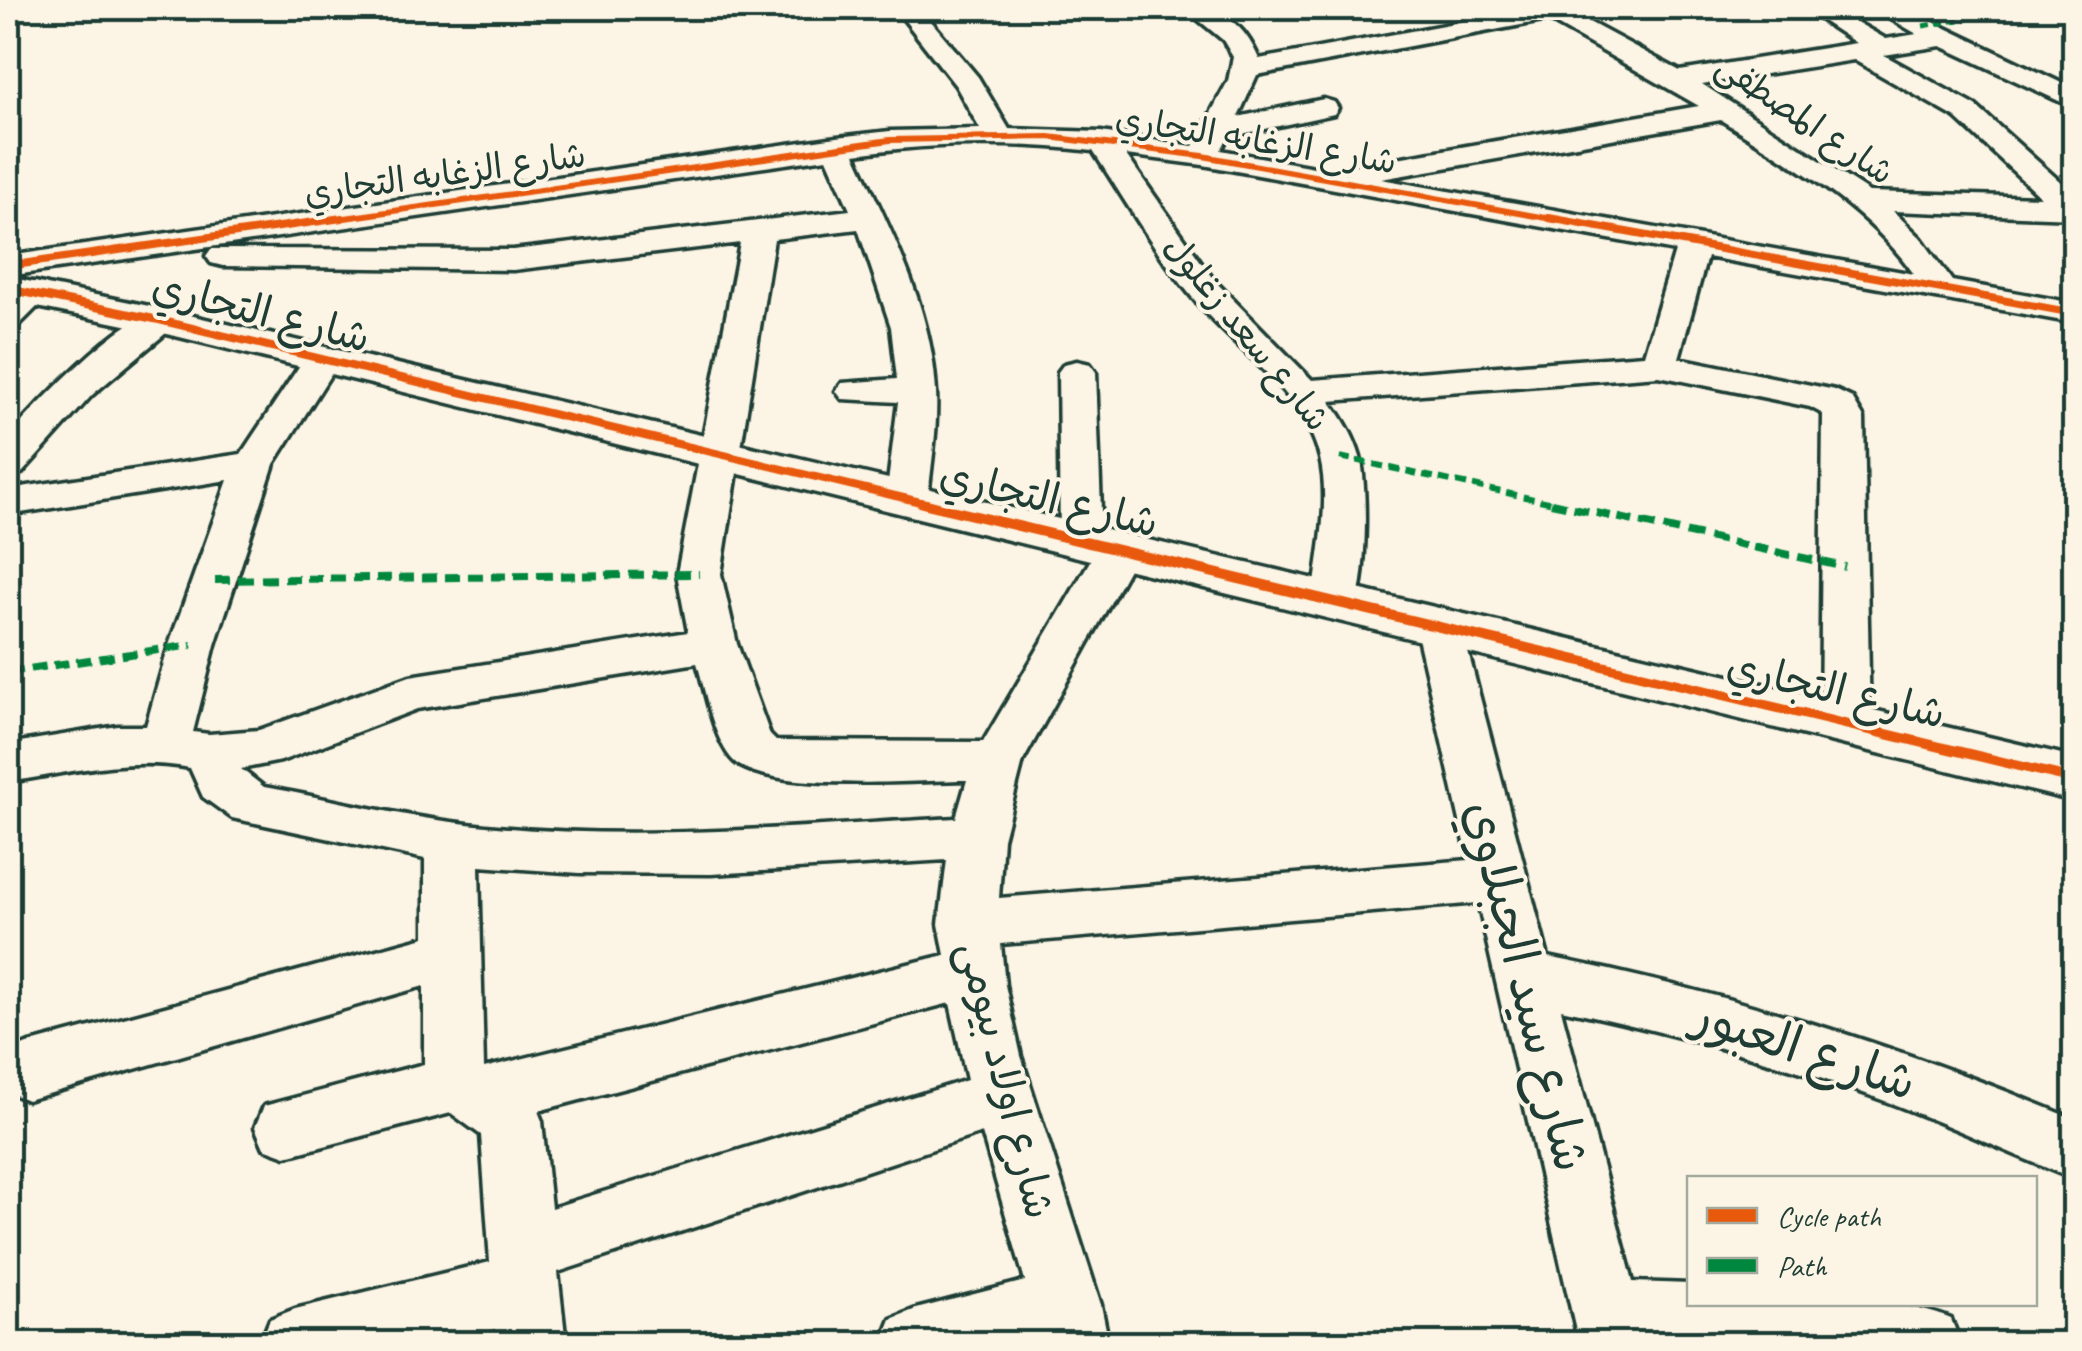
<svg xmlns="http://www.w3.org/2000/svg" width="2082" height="1351" font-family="Caveat,'Playpen Sans Arabic',sans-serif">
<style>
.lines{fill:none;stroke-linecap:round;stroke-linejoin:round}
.street-casing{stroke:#1f3d34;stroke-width:7}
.secondary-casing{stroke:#1f3d34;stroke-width:7}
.street{fill:#fcf5e5;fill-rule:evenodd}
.secondary{fill:#fcf5e5;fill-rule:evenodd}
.quiet-far2{stroke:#00873e;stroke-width:5;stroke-dasharray:9 5;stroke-linecap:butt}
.quiet-far1{stroke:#00873e;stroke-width:6;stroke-dasharray:11 6;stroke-linecap:butt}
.quiet{stroke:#00873e;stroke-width:8;stroke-dasharray:15 8;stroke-linecap:butt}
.cycleway-far2-casing{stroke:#fcf5e5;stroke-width:10}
.cycleway-far1-casing{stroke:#fcf5e5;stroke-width:12}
.cycleway-casing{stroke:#fcf5e5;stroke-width:16}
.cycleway-far2{stroke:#e8590c;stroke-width:6}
.cycleway-far1{stroke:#e8590c;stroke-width:8}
.cycleway{stroke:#e8590c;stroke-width:10}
.labels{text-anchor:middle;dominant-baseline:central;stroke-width:8;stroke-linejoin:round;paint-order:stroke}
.far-street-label{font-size:35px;fill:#1f3d34;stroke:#fcf5e5}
.street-label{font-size:42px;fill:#1f3d34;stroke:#fcf5e5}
.near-street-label{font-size:50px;fill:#1f3d34;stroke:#fcf5e5}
</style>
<rect width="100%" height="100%" fill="#fcf5e5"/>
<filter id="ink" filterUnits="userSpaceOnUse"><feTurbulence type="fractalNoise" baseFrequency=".01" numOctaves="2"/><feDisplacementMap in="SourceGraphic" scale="20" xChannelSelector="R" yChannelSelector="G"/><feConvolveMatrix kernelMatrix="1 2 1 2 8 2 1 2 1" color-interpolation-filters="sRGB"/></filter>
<g filter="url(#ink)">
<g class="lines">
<defs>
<g id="street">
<path d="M895 8H920L978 77 1009 129 1101 132 1193 146 1228 81 1233 57 1223 40 1184 8C1222 8 1244 23 1259 59L1536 8H1586L1576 15 1680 71 1856 43 1803 8H1832L1886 39 1917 34 1872 8H1904L2074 89V108L1941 46 1884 55 1976 106 2074 194V218L1893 211 1921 238 1952 281 2074 303V323L1707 257 1679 358 1835 390 1852 398 1864 418 1870 725 1862 738 1845 743 1828 738 1820 725 1823 414 1810 407 1659 376 1330 401C1343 418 1354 436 1360 457 1368 486 1367 590 1352 614L1336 618 1320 614 1313 603C1317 556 1331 504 1320 458 1304 391 1233 348 1192 297 1155 252 1125 200 1093 151 1016 142 932 143 855 154 890 230 932 307 936 392 938 428 931 464 928 499L922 508 907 512 892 508 886 499 898 402 842 399 836 391 842 383 897 379 891 327 858 229 774 239 721 574 737 644 770 735 776 741 983 742 1103 539 1118 535 1133 539 1140 549 1023 761 1003 839 999 898 1469 860 1416 629 1423 618 1439 613 1455 618 1462 629 1548 957C1729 993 1904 1047 2074 1119V1179C2008 1153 1944 1122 1877 1098 1774 1060 1668 1032 1561 1009L1633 1282 1690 1284V1304C1766 1304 1881 1290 1951 1319L1961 1344H1579L1478 903 1001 944 1005 985 1021 1056 1101 1305 1109 1344H881L891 1319 916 1309 1025 1281 982 1133 558 1272 566 1344H496L495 1329 436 1344H260L270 1319 295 1309 490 1262 481 1135 451 1113 286 1156 264 1148 255 1127 264 1106 424 1064V986L27 1100 8 1092V1052L27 1044 425 937V859L232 818 203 797 190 768C127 756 70 773 8 782V744L118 726H146L169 645 228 480 8 515V489L241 454 308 353 321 350 334 353 339 361 274 464 215 645 193 732 209 734 259 730 410 676 688 632 677 574 740 243 513 270 223 266 211 263 206 256 211 249 513 250 850 210 827 158 8 276V256L837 137 890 131 980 129 956 86ZM1548 20 1699 106 1362 164 1351 166 1347 173 1221 150 1228 137 1334 114 1338 108 1334 102 1324 99 1238 117 1257 75ZM1854 60 1956 118 2041 197 1869 192 1702 84ZM1721 120C1789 163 1866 206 1914 274L1381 179ZM1126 155 1203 165 1675 251 1644 355 1312 380 1213 279ZM697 663C706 692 712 734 731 758 759 794 919 780 967 780L956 818C789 827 618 844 452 822 389 814 326 798 264 787L241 769 281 761 417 709ZM947 860 939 924 945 955 484 1068 479 866 580 873 711 874ZM950 1003 967 1080 551 1208 542 1121 538 1111Z"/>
<polygon points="35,282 47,285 52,292 21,323 8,326 8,297 23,285"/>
<path d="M159 309 172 312 177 320 172 328 92 395 22 473 8 476V438C37 404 117 320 159 309Z"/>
<polygon points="1077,361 1090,364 1096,372 1102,539 1096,549 1081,553 1066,549 1060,539 1058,372 1064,364"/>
</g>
<polygon id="secondary" points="8,277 159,308 2074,757 2074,801 159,332 8,301"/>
</defs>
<use href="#street" class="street-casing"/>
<use href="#secondary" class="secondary-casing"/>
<use href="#street" class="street"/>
<use href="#secondary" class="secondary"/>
<polyline class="quiet-far2" points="1923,26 2031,8"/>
<polyline class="quiet-far1" points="1340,457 1562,505"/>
<g class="quiet">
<polyline points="1551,503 1845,567"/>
<polyline points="215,580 699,574"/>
<polyline points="8,672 192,645"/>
</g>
<defs>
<polyline id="cycleway-far2" points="324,221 890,140 1049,137 1203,156 1563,221"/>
<g id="cycleway-far1">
<polyline points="1549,218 2074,313"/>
<polyline points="8,266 342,218"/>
<polyline points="8,289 159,320 933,505"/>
</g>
<polyline id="cycleway" points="922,503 2074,779"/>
</defs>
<use href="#cycleway-far2" class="cycleway-far2-casing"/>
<use href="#cycleway-far1" class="cycleway-far1-casing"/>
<use href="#cycleway" class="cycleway-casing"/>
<use href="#cycleway-far2" class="cycleway-far2"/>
<use href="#cycleway-far1" class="cycleway-far1"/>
<use href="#cycleway" class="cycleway"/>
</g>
</g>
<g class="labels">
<g class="far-street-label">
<text transform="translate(1805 119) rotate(34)">شارع المصطفى</text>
<text transform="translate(1256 140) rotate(9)">شارع الزغابه التجاري</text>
<text transform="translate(445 174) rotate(-8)">شارع الزغابه التجاري</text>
<text transform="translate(1247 333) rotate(51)">شارع سعد زغلول</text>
</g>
<g class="street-label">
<text transform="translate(261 312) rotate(14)">شارع التجاري</text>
<text transform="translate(1049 499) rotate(13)">شارع التجاري</text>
<text transform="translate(1836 690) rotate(13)">شارع التجاري</text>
<text transform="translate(1006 1080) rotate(76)">شارع اولاد بيومى</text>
</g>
<g class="near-street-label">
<text transform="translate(1527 986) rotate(76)">شارع سيد الجبلاوي</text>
<text transform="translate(1805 1049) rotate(18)">شارع العبور</text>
</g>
</g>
<rect width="2082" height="1351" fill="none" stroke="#fcf5e5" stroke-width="40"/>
<rect x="20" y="20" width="2042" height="1311" fill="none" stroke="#1f3d34" stroke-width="4" filter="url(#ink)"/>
<rect x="1687" y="1176" width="350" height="130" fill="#fcf5e5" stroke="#a4ab9e" stroke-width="2.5"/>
<rect x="1707" y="1208" width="50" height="15" fill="#e8590c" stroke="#a4ab9e" stroke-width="2.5"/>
<text x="1777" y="1226" font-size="30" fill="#1f3d34">Cycle path</text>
<rect x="1707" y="1258" width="50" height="15" fill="#00873e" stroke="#a4ab9e" stroke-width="2.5"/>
<text x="1777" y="1276" font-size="30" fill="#1f3d34">Path</text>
</svg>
